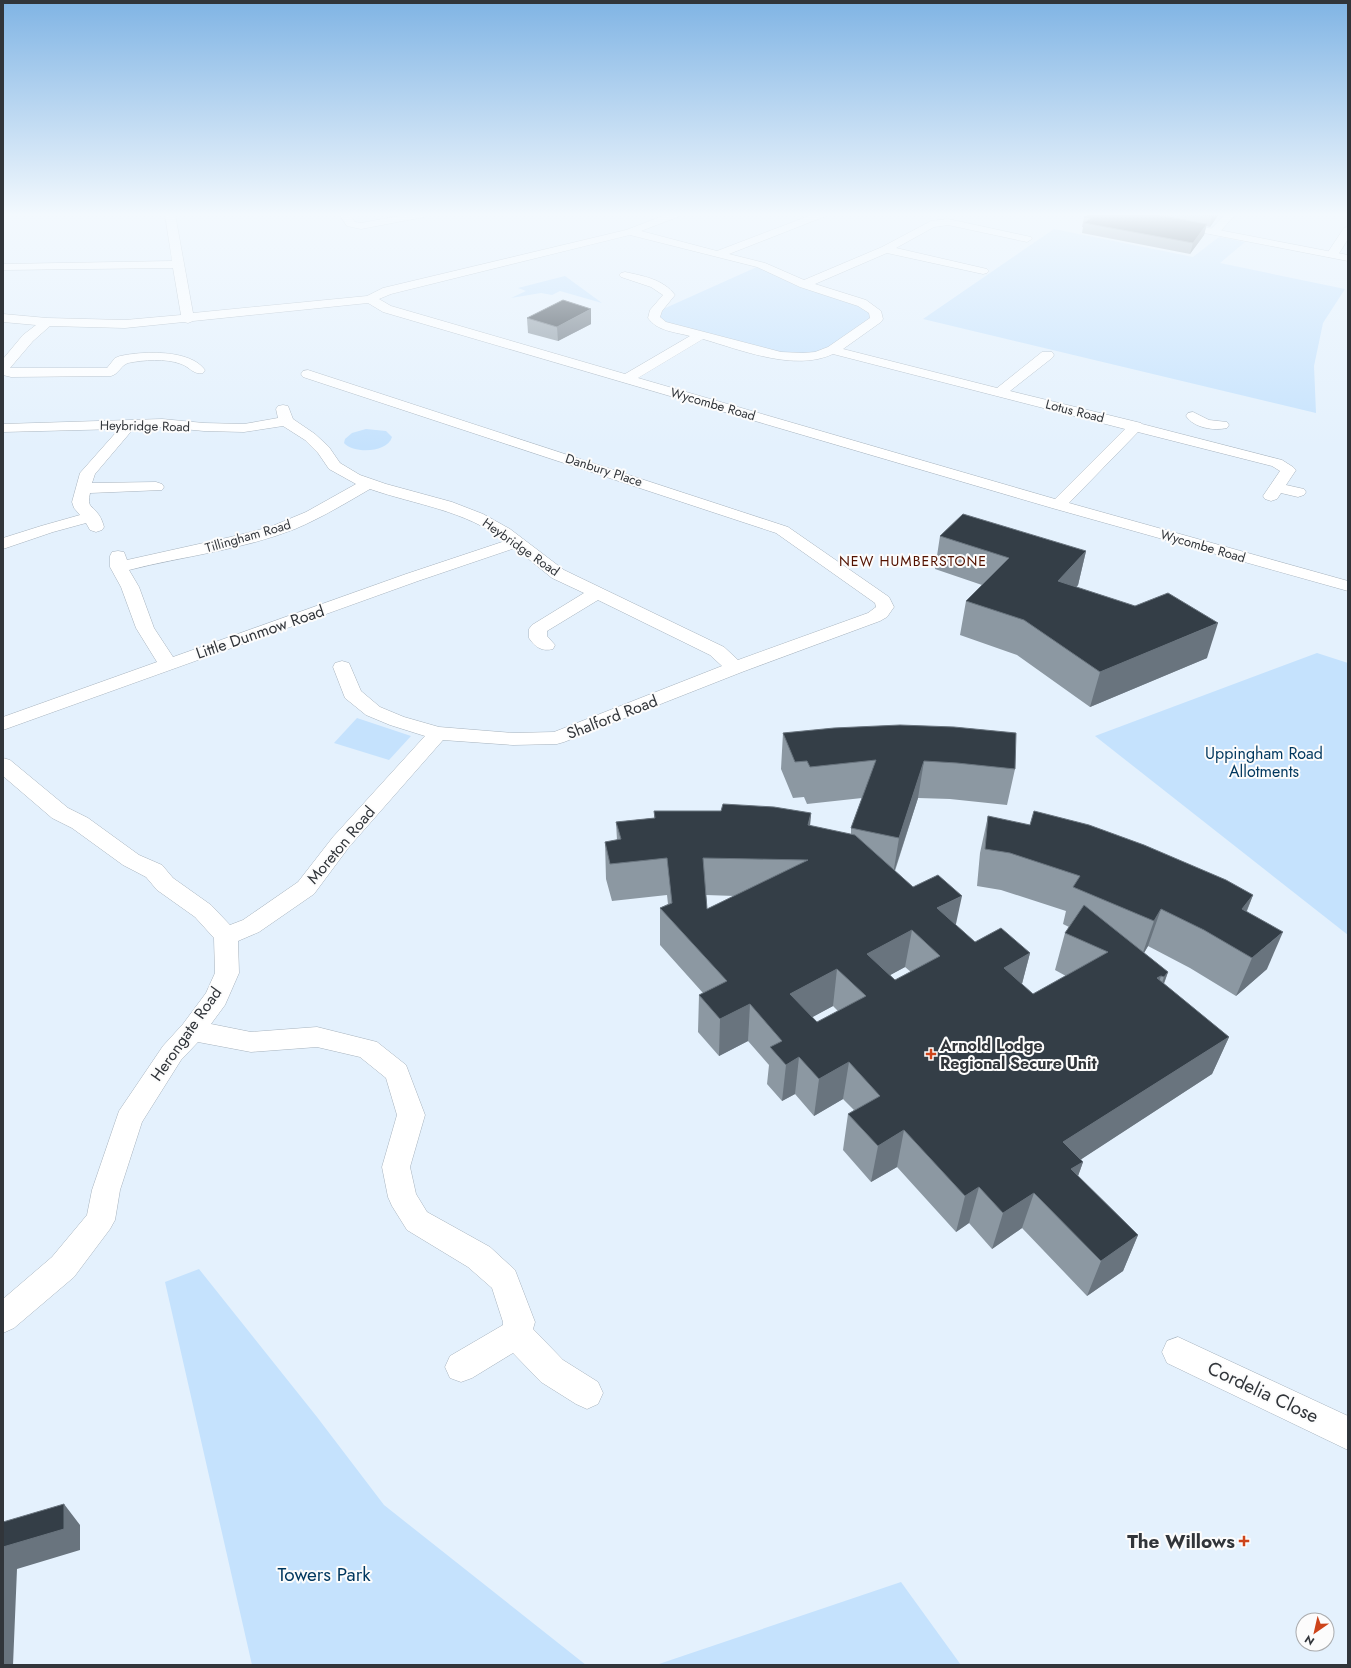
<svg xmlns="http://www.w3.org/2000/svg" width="1351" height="1668" font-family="Jost,sans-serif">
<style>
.green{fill:#c5e2fd}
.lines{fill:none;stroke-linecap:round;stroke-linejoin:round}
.minor-casing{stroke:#a7b3be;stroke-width:1}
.highway-casing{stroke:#a7b3be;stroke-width:1}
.minor{fill:#fff;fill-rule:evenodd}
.highway{fill:#fff;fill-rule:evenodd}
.wall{fill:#8c98a2;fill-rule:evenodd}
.shaded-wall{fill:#69747e}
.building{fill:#343e47;stroke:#69747e;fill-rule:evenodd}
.poi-dot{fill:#cd441b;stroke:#fcfcfc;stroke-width:1.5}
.labels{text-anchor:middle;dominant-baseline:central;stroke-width:4;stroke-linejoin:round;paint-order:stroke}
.far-street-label{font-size:13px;fill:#31353a;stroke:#fcfcfc}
.far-neighbourhood-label{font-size:14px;letter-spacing:1px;fill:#531200;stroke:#fcfcfc}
.street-label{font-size:16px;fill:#31353a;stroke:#fcfcfc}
.park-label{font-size:16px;fill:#00375e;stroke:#fcfcfc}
.poi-label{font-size:16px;font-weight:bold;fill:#31353a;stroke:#fcfcfc;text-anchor:start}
.near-street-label{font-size:19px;fill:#31353a;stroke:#fcfcfc}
.near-poi-label{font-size:19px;font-weight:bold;fill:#31353a;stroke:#fcfcfc;text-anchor:end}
.near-park-label{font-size:19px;fill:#00375e;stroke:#fcfcfc}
</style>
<rect width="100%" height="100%" fill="#e4f1fd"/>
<g class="green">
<polygon points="1054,229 1193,257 1219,237 1245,242 1220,263 1345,289 1323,323 1314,366 1316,413 923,319"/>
<polygon points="759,266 858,304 872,312 873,319 828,349 814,354 783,355 666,324 659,318 661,310"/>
<polygon points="565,276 602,303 560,291 552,295 541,293 511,298 526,291 518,288"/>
<path d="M366 429 386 431 392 437C387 453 354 454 344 443L345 439 352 433Z"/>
<polygon points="1317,653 1348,663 1348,935 1095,736"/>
<polygon points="357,718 411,736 389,760 334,743"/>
<polygon points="199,1269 317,1417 384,1505 586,1665 252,1665 165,1282"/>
<polygon points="901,1582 961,1665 656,1665"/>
</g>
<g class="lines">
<defs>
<g id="minor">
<path d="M165 214H175L193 313 367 296 383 288 626 230 668 214H681L680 216 641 231 717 251 814 214H827L826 216 729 254 765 263 804 280 882 247 931 221 948 219 1031 237 1032 239 1027 242 948 225 934 227 896 248 987 269 989 271 987 273 983 274 887 253 815 284 866 300 881 311 883 319 881 322 843 349 997 388 1042 352H1052L1054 355 1052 358 1010 391 1141 423 1142 424 1282 460 1293 467 1296 470 1286 485 1304 489 1306 492 1304 495 1298 497 1281 493 1277 499 1271 501 1265 499 1263 496 1280 471 1272 466 1138 432 1069 503 1348 581V591L1052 508 383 312 368 303 193 321 188 323 184 322 125 328 50 326 33 341 10 368H107L115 358 120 356C143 351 190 349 205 370L203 373C193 375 190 367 181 364 165 358 144 360 128 363 120 366 119 374 111 376L11 377 3 375V359L23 335 36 325 3 322V314L47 318 125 320 181 315 173 268 3 270V264L172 261ZM630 235 757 267 800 287 858 306 869 313 870 318 828 347 815 352 803 353 781 352 666 322 660 317 662 311 675 295C663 279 643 276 625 272L621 273 619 275 621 277 651 287 663 295 650 310 648 318C657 331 675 332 690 336L625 374 391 306 379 299 391 294ZM703 339C741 350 795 372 833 354L1125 429 1055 499 638 378Z"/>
<polygon points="339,214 349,214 355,222 361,223 410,214 429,214 424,217 361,229 347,226"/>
<polygon points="1226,214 1236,214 1218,234 1210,234 1209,232 1210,230"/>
<polygon points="1348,227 1348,239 1338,255 1336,257 1328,257 1326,255 1344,228"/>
<path d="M308 370 788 527 889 597 894 607 887 617 880 621 742 672 564 742 557 744 513 745 443 740 349 847 314 894 259 932 238 941 239 973 225 1005 211 1024 251 1032 317 1027 377 1042 406 1065 425 1115 410 1167 416 1194 427 1212 490 1247 515 1270 535 1322 533 1329 563 1360 598 1382 603 1393 598 1404 587 1409 576 1404 541 1382 513 1353 472 1378 461 1382 450 1378 445 1367 450 1356 503 1325V1322L492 1288 468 1267 407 1230 392 1206 388 1197 382 1167 397 1115 386 1078 360 1057 317 1047 251 1052 198 1042 181 1060 142 1122 120 1190 115 1220 110 1229 74 1277 14 1328 3 1333V1299L52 1257 87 1215 92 1190 119 1111 163 1046 183 1024 206 993 215 973 214 938 195 917 157 890 146 877 123 865 72 828 52 818 3 776V758L10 760 68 808 88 818 139 855 162 865 173 878 211 905 230 925 243 920 298 882 333 837 425 736 390 725 366 715 345 698 333 667 335 663 342 661 349 663 361 691 380 707 404 717 439 727 513 733 554 732 722 666 710 655 598 600 547 631V636L555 645 553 649C542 652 535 647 529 638V629L532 625 584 593 552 578 515 548 418 581 3 730V717L157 662 136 628 121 587 110 567V556L112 552 118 551 124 552 127 560 235 536 270 527 306 512 356 484 329 469 318 453 305 440 283 426 244 432 204 431 162 427 134 428 95 474 92 483 156 482 162 484 164 487 162 490 90 493C87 508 91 504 99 515 101 518 103 523 104 527L102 530 96 532 90 530 86 523 53 532 3 549V538L41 526 80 515 74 508 72 502 80 473 119 429 3 432V424L162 419 204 423 244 424 278 418 276 409 278 406 283 405 288 406 293 419 315 434 329 447 340 463 360 475 386 484 452 502 483 514 510 529 564 570 724 647 738 660 868 613 876 607 875 603 776 533 303 377 301 374 303 371ZM370 489C416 505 465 510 505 541L406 574 173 657 154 628 139 587 129 570C184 556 242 550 295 529 321 518 346 503 370 489Z"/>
<path d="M1193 412 1209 420 1227 422 1229 425 1227 428C1214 431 1194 428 1186 416L1188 413Z"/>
<polygon points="1178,1337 1348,1416 1348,1450 1167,1363 1162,1352 1167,1341"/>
</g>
<polygon id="highway" points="1117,214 1136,214 1348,255 1348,261 1122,217"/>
</defs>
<use href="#minor" class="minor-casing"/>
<use href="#highway" class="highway-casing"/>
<use href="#minor" class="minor"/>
<use href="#highway" class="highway"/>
</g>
<g class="wall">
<polygon points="1089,214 1219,214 1210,227 1206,226 1204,235 1190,254 1082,233 1083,227 1082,227 1084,217"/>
<polygon points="527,318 591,324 558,341 528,333"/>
<polygon points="940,536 1086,551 1078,585 1076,587 1207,658 1090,707 1017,655 960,635 966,601 982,585 935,569"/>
<path d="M783 733 1015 769 1007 805 950 799 918 798 895 871 975 942 1030 953 1022 984 1033 994 1066 976 1055 970 1065 933 1069 927 1063 924 1066 911 1001 890 977 886 980 853 988 816 1253 895 1247 911 1267 969 1236 996 1190 968 1148 946 1144 953 1168 972 1164 984 1229 1037 1212 1074 1081 1159 1083 1162 1078 1176 1138 1235 1123 1271 1087 1296 1022 1228 992 1249 969 1223 956 1232 897 1167 871 1182 843 1150 848 1114 854 1110 843 1099 814 1116 795 1094 782 1101 767 1084 769 1065 748 1041 719 1056 698 1032 699 995 703 993 660 945V908L668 904 667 895 612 901 606 879 605 842 617 840 616 822 654 818V811L811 813 810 826 851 835V828L862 798 807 804 804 797 793 798 781 769ZM706 895 735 896 707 909ZM905 967 911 972 895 980 890 975ZM833 1006 838 1011 817 1022 812 1017Z"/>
</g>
<g class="shaded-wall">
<polygon points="1214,214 1219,214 1210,227 1212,216"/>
<polygon points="1207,224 1204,235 1190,254 1193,243"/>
<polygon points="591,309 591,324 558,341 557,327"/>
<polygon points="1086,551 1078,585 1051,615 1058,581"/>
<polygon points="1218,623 1207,658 1090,707 1100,672"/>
<polygon points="924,761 918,798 893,875 899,838"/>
<polygon points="811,813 808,850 804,862 808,825"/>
<polygon points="1253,895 1238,932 1242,909"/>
<polygon points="962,896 954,933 937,908"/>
<polygon points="1161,909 1148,946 1141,958 1154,921"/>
<polygon points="912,930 905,967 861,991 867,954"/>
<polygon points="1283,932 1267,969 1236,996 1252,958"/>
<polygon points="1030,953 1020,991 1004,968"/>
<polygon points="837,969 833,1006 787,1031 790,994"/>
<polygon points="1168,972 1154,1009 1151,1014 1164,977"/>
<polygon points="1161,976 1148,1013 1157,978"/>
<polygon points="750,1004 748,1041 719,1056 720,1019"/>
<polygon points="1229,1037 1212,1074 1051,1179 1063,1142"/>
<polygon points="799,1057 795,1094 782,1101 786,1065"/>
<polygon points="849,1062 843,1099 814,1116 819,1079"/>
<polygon points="904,1130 897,1167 871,1182 878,1146"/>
<polygon points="1083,1162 1070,1198 1071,1169"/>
<polygon points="979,1187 969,1223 956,1232 965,1196"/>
<polygon points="1034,1193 1022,1228 992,1249 1003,1213"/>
<polygon points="1138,1235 1123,1271 1087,1296 1101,1261"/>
<polygon points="64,1504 80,1525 80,1550 17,1569 13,1665 3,1665 3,1547"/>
</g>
<g class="building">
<polygon points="1089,214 1153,214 1207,224 1193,243 1084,223 1091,218 1084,217"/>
<polygon points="1198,214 1214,214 1212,216"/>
<polygon points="563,300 591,309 557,327 527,318"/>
<polygon points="963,514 1086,551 1058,581 1135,606 1168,593 1218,623 1100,672 1024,620 966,601 1009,558 940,536"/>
<polygon points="900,725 954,727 1016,733 1015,769 957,763 924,761 899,838 851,828 876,760 810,767 807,761 795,762 783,733 834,728"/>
<path d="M723 804 774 807 811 813 808 825 855 835 913 887 938 875 962 896 937 908 975 942 1001 928 1030 953 1004 968 1033 994 1108 952 1065 933 1084 905 1168 972 1164 977 1161 976 1157 978 1229 1037 1063 1142 1083 1162 1071 1169 1138 1235 1101 1261 1034 1193 1003 1213 979 1187 965 1196 904 1130 878 1146 848 1114 880 1096 849 1062 819 1079 799 1057 786 1065 770 1047 782 1041 750 1004 720 1019 699 995 727 981 660 908 672 903 667 858 610 864 605 842 621 839 616 822 655 818 654 811H721ZM703 858 808 860 707 909ZM912 930 940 956 895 980 867 954ZM837 969 866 996 817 1022 790 994Z"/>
<polygon points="1034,811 1089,825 1144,845 1226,880 1253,895 1242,909 1283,932 1252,958 1204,930 1161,909 1154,921 1073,887 1080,876 1010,853 985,849 988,816 1030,825"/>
<polygon points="64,1504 64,1529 3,1547 3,1522"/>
</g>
<linearGradient id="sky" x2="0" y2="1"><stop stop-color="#80b4e4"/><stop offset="0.48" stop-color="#f3f9fe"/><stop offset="1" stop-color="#f3f9fe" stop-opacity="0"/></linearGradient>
<rect width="1351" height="447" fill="url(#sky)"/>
<g class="poi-dot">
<path d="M929 1048h4v4h4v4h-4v4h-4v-4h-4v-4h4z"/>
<path d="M1242 1535h4v4h4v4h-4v4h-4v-4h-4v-4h4z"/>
</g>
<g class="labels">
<g class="far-street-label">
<text transform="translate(713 404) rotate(16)">Wycombe Road</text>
<text transform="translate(1075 411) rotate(14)">Lotus Road</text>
<text transform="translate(145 426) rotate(1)">Heybridge Road</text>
<text transform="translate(604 470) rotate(18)">Danbury Place</text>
<text transform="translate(248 536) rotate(-16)">Tillingham Road</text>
<text transform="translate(1203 546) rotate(16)">Wycombe Road</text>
<text transform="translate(521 547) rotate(35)">Heybridge Road</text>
</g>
<g class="far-neighbourhood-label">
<text x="913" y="561">NEW HUMBERSTONE</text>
</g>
<g class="street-label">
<text transform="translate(260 632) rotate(-19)">Little Dunmow Road</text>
<text transform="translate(612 717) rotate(-21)">Shalford Road</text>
<text transform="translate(341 845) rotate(-50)">Moreton Road</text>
<text transform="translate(186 1034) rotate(-55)">Herongate Road</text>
</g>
<g class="park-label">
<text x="1264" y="753">Uppingham Road<tspan x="1264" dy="18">Allotments</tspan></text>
</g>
<g class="poi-label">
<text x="940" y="1045">Arnold Lodge<tspan x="940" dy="18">Regional Secure Unit</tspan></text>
</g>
<g class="near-street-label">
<text transform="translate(1263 1392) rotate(25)">Cordelia Close</text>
</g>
<g class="near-poi-label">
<text x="1235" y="1541">The Willows</text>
</g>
<g class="near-park-label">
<text x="324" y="1574">Towers Park</text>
</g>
</g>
<rect width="1351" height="1668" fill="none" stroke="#31353a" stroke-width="8"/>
<g transform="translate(1315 1632) rotate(214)"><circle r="19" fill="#fcfcfc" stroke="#abacae"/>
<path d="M0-3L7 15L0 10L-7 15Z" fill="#cd441b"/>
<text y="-6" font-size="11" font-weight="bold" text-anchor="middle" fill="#31353a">N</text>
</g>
</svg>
